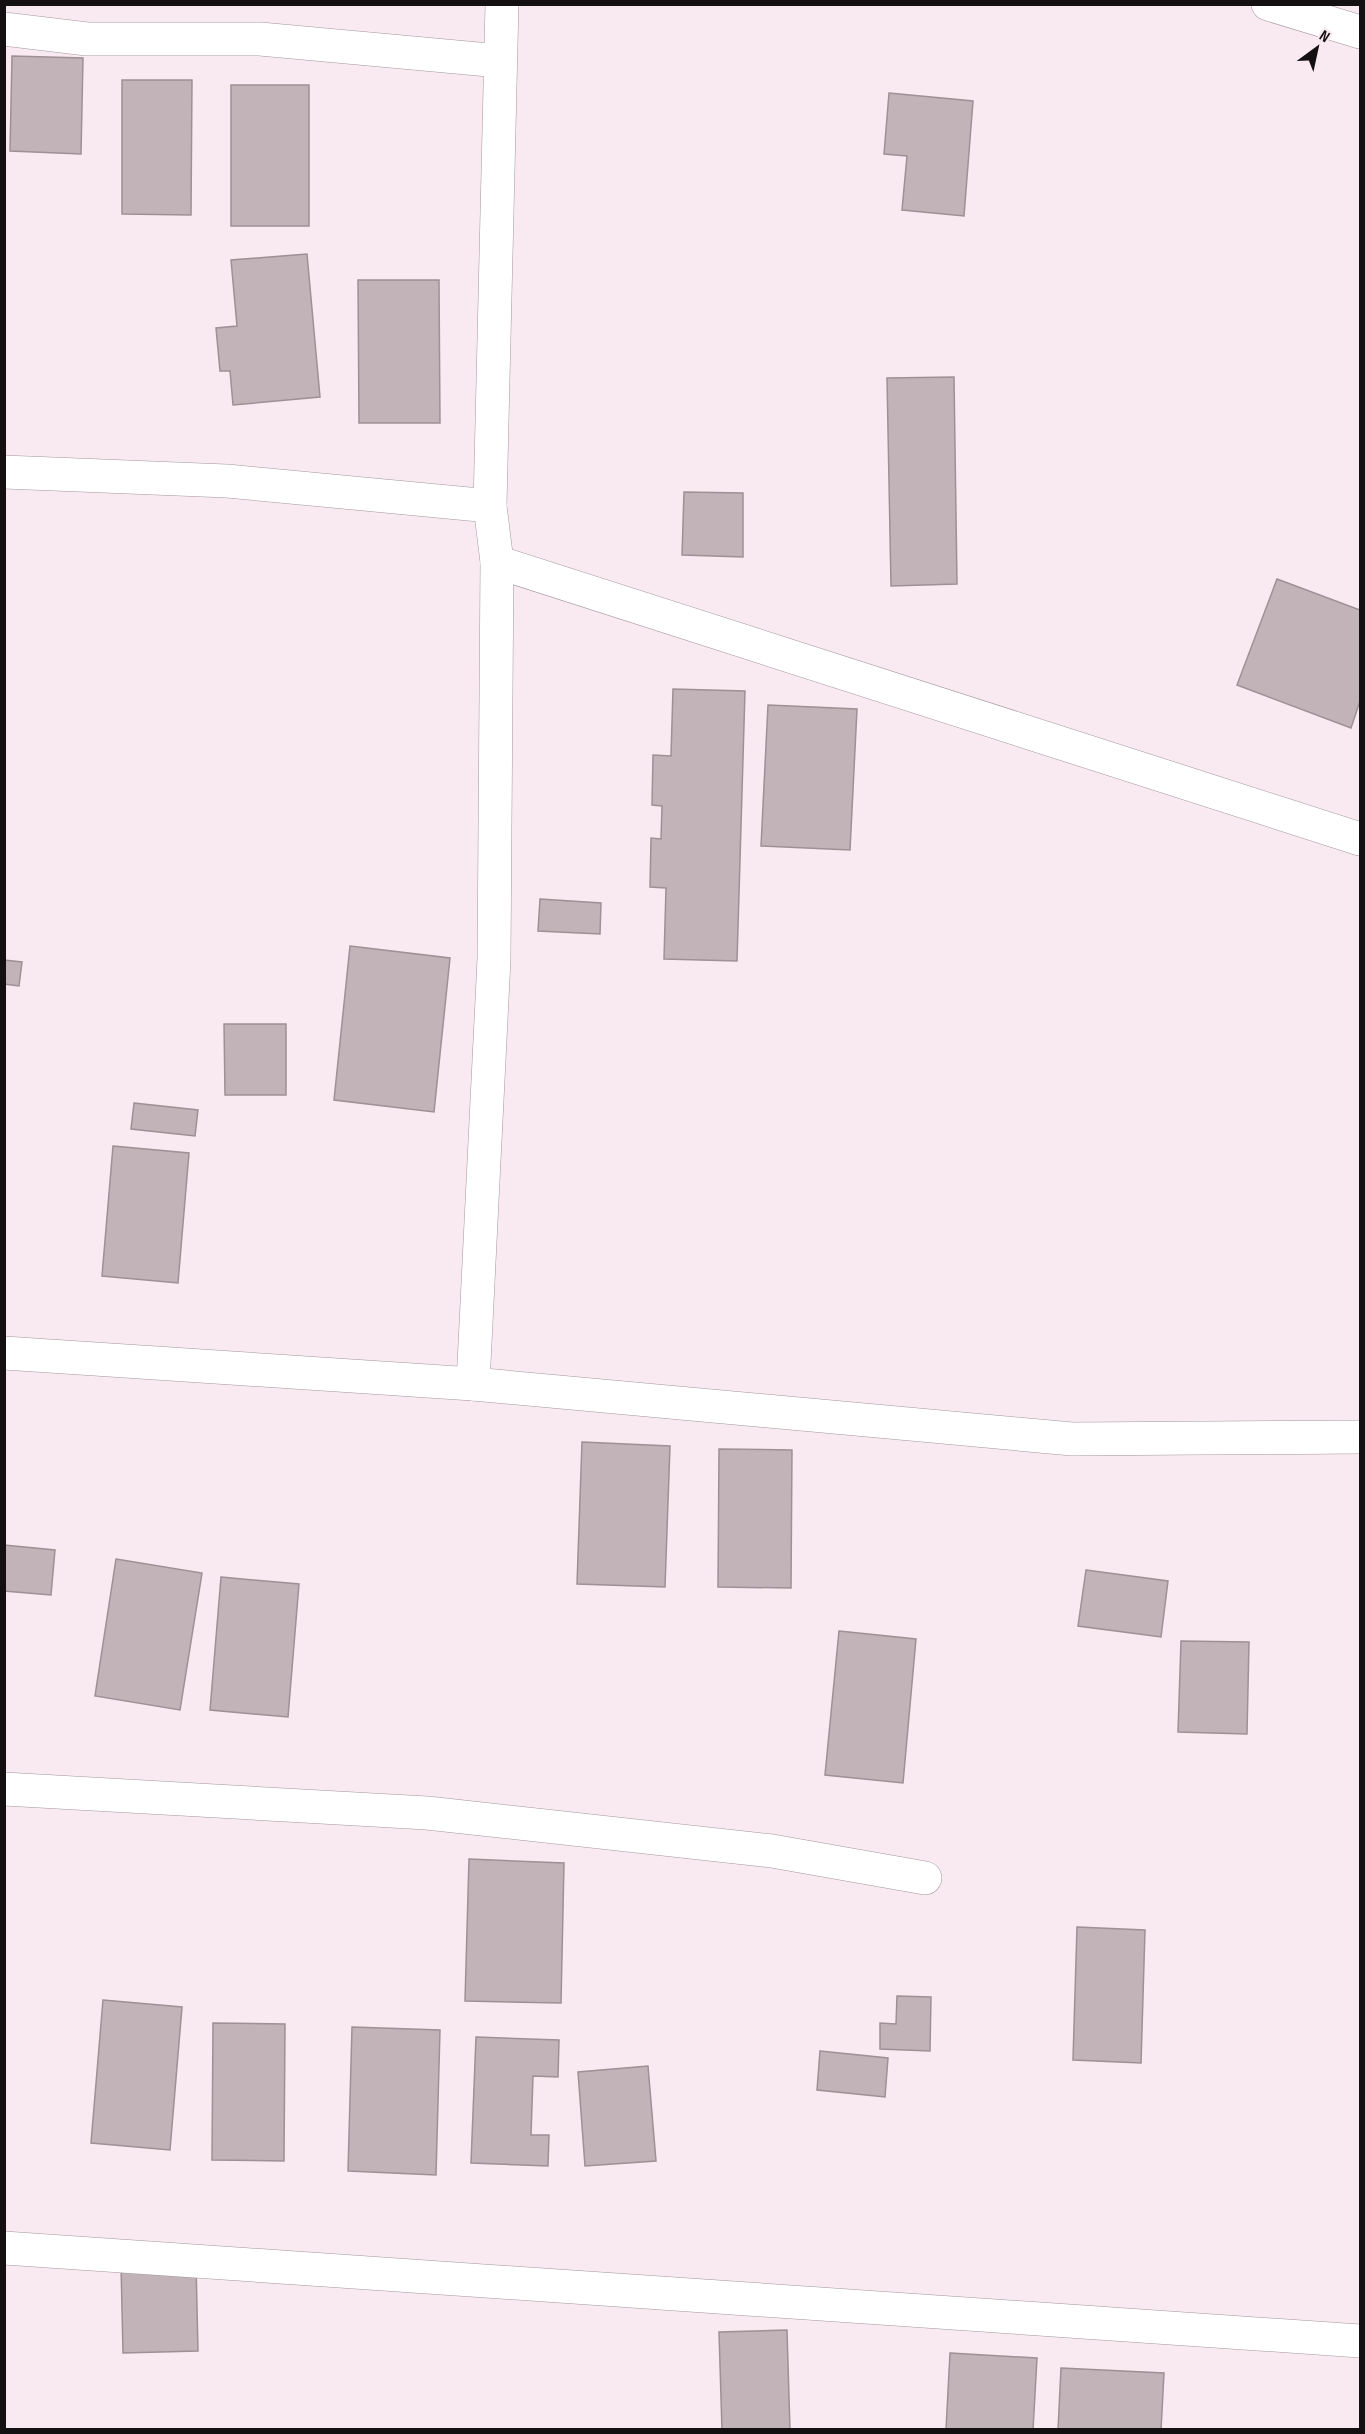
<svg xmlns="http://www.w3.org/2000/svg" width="1365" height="2434" font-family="'Sofia Sans Condensed',sans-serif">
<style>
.building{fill:#c1b3b8;stroke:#9d9195;stroke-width:1.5}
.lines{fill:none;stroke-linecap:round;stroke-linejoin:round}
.street-casing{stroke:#a4979c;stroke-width:34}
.street{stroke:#fff;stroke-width:33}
</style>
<rect width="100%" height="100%" fill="#f8eaf0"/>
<g class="building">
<polygon points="12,56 83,58 81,154 10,151"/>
<polygon points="122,80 192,80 191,215 122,214"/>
<rect x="231" y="85" width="78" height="141"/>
<polygon points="889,93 973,101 964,216 902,210 907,156 884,154"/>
<polygon points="307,254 320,397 233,405 230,371 220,371 216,328 237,326 231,260"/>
<polygon points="358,280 439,280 440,423 359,423"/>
<polygon points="954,377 957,584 891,586 887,378"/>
<polygon points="684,492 743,493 743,557 682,555"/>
<polygon points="1277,579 1360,610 1360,701 1351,728 1237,685"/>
<polygon points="673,689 745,691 737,961 664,959 666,888 650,887 651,838 661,839 662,806 652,805 653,755 671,756"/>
<polygon points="768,705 857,709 850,850 761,846"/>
<polygon points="540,899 601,903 600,934 538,931"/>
<polygon points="350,946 450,958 434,1112 334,1100"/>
<polygon points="4,960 22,962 19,986 4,984"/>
<polygon points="224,1024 286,1024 286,1095 225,1095"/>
<polygon points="134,1103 198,1110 195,1136 131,1129"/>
<polygon points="113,1146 189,1153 178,1283 102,1276"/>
<polygon points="582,1442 670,1446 665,1587 577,1584"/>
<polygon points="719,1449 792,1450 791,1588 718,1587"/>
<polygon points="4,1545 55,1550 51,1595 4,1591"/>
<polygon points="116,1559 202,1573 180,1710 95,1696"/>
<polygon points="1086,1570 1168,1581 1161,1637 1078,1626"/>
<polygon points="221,1577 299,1584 288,1717 210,1710"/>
<polygon points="839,1631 916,1639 903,1783 825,1775"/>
<polygon points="1181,1641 1249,1642 1247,1734 1178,1732"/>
<polygon points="469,1859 564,1863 561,2003 465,2001"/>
<polygon points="1077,1927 1145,1930 1141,2063 1073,2060"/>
<polygon points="897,1996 931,1997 930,2051 880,2049 880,2023 896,2024"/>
<polygon points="103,2000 182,2007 170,2150 91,2143"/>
<polygon points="213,2023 285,2024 284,2161 212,2160"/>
<polygon points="352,2027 440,2030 436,2175 348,2171"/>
<polygon points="476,2037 559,2040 558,2077 533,2076 531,2135 549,2135 548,2166 471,2163"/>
<polygon points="820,2051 888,2058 885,2097 817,2090"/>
<polygon points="648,2066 656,2161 585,2166 578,2072"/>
<polygon points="196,2263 198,2351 123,2353 121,2265"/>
<polygon points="787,2330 790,2430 722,2430 719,2332"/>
<polygon points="950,2353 1037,2358 1033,2430 946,2430"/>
<polygon points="1061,2368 1164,2373 1161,2430 1058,2430"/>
</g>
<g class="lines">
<defs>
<g id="street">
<polyline points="1268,4 1360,32"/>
<polyline points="4,29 87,39 260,39 500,61"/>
<polyline points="4,472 227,481 490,506"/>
<polyline points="497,562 1360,839"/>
<polyline points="4,1353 473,1384 1072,1439 1360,1437"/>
<polyline points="473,1384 494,959 497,562 490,506 502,4"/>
<polyline points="4,1789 427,1813 772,1851 925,1878"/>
<polyline points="4,2248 1360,2341"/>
</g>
</defs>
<use href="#street" class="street-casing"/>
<use href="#street" class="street"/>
</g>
<rect width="1365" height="2434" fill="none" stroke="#141011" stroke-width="12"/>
<g transform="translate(1317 48) rotate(33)" stroke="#f8eaf0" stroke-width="4.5" paint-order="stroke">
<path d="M0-4.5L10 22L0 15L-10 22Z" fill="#141011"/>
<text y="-9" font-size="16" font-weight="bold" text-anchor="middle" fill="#141011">N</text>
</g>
</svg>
